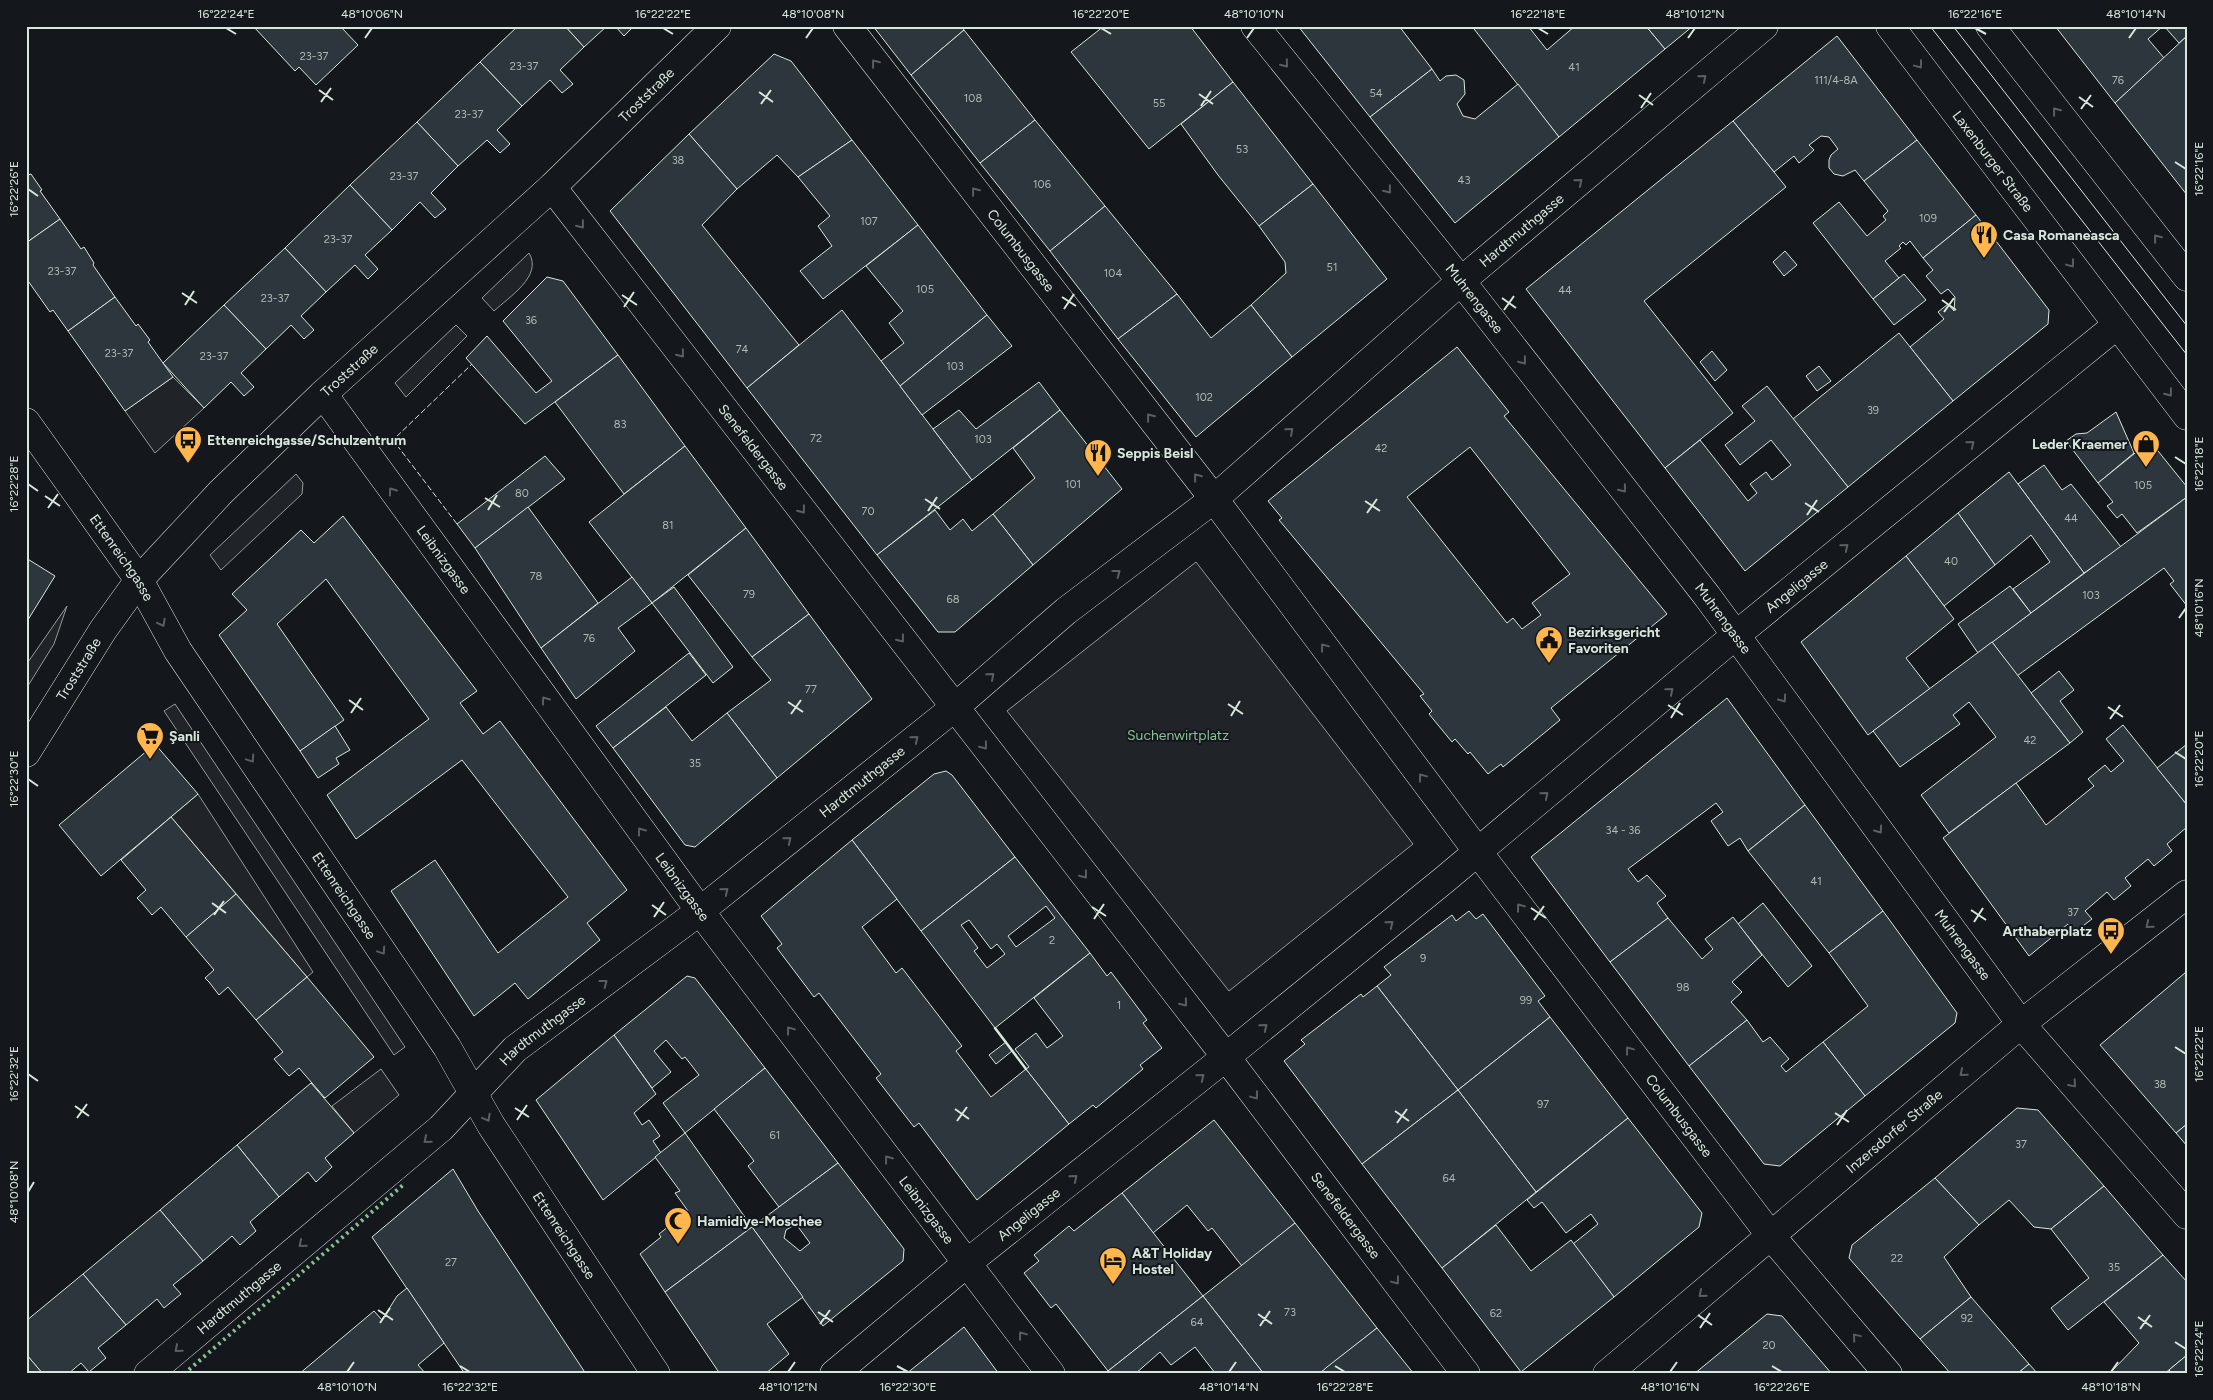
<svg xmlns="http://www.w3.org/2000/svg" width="2213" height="1400" font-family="Figtree,sans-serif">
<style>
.green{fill:#202428;stroke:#939e99}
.building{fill:#2c363c;stroke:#d8e6dc;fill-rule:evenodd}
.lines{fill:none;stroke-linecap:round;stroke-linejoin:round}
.street-casing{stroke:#d8e6dc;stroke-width:29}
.secondary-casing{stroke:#d8e6dc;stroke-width:29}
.primary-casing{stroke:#d8e6dc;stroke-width:29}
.street{stroke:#14181c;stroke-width:28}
.secondary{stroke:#14181c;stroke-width:28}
.primary{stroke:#14181c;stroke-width:28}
.tram{stroke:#d8e6dc;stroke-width:1}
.hedge{stroke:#8ac095;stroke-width:4;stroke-dasharray:2.5 4;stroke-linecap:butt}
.fence{stroke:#d8e6dc;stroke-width:1;stroke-dasharray:6 2.5;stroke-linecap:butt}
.wall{stroke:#d8e6dc;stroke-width:2.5}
.oneway{stroke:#59605f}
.ticks{fill:none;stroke:#d8e6dc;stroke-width:2}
.labels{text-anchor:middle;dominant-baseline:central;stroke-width:4;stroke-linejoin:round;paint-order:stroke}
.number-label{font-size:11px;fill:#adbab4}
.street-label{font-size:14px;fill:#d8e6dc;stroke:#14181c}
.poi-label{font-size:14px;font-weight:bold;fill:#d8e6dc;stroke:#14181c;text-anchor:start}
.park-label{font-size:14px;fill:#8ac095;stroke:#14181c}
.neatline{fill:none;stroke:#d8e6dc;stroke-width:2}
.ticks-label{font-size:12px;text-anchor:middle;fill:#d8e6dc}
</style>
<rect width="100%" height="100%" fill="#14181c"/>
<g class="green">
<path d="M529 253C543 276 509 297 494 311L482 298Z"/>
<polygon points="456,325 467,336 406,397 395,383"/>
<polygon points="173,377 204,408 155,453 125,411"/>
<polygon points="296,474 303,483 302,494 221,570 210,555"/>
<polygon points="1196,562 1413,844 1229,991 1007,711"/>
<polygon points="67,606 54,644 26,689 26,665"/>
<polygon points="175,704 405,1047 394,1055 164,711"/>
<polygon points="198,794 313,972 307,977 171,817"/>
<polygon points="381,1069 399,1095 354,1133 332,1106"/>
</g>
<g class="building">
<polygon points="253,26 340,26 358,45 316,85 299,67 295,71"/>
<polygon points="518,26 565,26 584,47 560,70 573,84 562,93 550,80 522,106 480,62"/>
<polygon points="565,26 607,26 584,47"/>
<polygon points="615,26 634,26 624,36"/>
<polygon points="873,26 961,26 964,30 911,75"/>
<polygon points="1104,26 1190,26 1233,82 1149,149 1071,52"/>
<polygon points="1298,26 1399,26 1432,69 1370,117"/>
<polygon points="1477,26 1528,26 1547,50 1575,26 1646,26 1665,49 1559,137 1474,29"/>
<polygon points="1646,26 1693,26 1665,49"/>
<polygon points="2055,26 2163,26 2148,39 2164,58 2115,103"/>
<polygon points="2164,26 2187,26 2187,36 2179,43"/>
<polygon points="964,30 1035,120 980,163 911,75"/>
<polygon points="1837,36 1917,140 1864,181 1855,170 1843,176 1834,174 1829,168 1829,160 1831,155 1838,149 1829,137 1821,136 1809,145 1814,150 1799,163 1794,156 1774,172 1733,121"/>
<polygon points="2187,36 2187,195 2115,103"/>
<polygon points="774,54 791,61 852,140 798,177 777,155 737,189 689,134"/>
<polygon points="480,62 522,106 497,130 510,144 500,153 487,140 458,166 417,122"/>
<polygon points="1432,69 1440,81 1446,76 1456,75 1464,80 1465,94 1457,104 1463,116 1475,119 1518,84 1559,137 1455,223 1370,117"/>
<polygon points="1233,82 1313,184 1259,226 1218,175 1181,124"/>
<polygon points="1035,120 1105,206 1050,251 980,163"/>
<polygon points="1733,121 1786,187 1644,301 1733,413 1665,468 1526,289"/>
<polygon points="417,122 458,166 431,193 446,209 435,218 420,202 392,230 350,185"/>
<polygon points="689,134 737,189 702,225 799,345 747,388 610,211"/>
<polygon points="852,140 918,225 823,299 800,271 832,246 818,226 830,216 798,177"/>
<polygon points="1917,140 1976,215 1923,258 1910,241 1906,245 1903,242 1899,246 1901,248 1885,261 1899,278 1873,299 1813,223 1839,202 1867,236 1886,220 1883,216 1888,211 1864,181"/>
<polygon points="26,172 28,175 31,174 42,190 40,191 60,219 26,243"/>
<polygon points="1313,184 1387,279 1292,357 1251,305 1286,273 1285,262 1259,226"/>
<polygon points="350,185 392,230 365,255 378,269 368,279 355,265 326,292 285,248"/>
<polygon points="1105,206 1177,294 1118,339 1050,251"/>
<polygon points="1976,215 2049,310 2048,324 1953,401 1910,347 1944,319 1938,312 1948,304 1954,311 1955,297 1948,289 1941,294 1926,276 1933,270 1923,258"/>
<polygon points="60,219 81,249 84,247 94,263 93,265 115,297 68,331 53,310 50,312 26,278 26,243"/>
<polygon points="918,225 987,315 900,386 881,361 904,343 889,323 903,311 866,266"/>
<polygon points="285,248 326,292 301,316 314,330 304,339 291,325 266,349 224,305"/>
<polygon points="1785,251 1797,265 1784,276 1773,262"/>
<polygon points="1904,274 1926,300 1894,325 1873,299"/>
<polygon points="547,277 563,281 618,355 525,424 466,358 487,336 536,393 552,381 503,321"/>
<polygon points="1177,294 1211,338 1251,305 1292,357 1196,437 1118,339"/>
<polygon points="115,297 136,326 138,324 150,340 148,342 173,377 125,411 68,331"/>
<polygon points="224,305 266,349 241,373 254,387 244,396 231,382 204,408 163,363"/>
<polygon points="842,310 972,480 877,555 747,388"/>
<polygon points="987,315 1012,346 922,415 900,386"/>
<polygon points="1899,333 1953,401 1848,487 1793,419"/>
<path d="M1457 347 1509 412 1504 416 1667 614 1551 708 1560 720 1503 767 1501 764 1488 774 1470 752 1468 754 1455 739 1452 742 1429 714 1432 711 1420 696 1424 694 1279 520 1282 518 1268 501ZM1470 447 1570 574 1532 603 1541 615 1522 629 1513 618 1507 623 1407 497Z"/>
<polygon points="1712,351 1727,370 1715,381 1700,362"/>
<polygon points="618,355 685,446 624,494 555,402"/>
<polygon points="1819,366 1831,381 1817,391 1806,376"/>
<polygon points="1039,382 1060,410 972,480 933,429 959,410 976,429"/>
<polygon points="1767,386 1848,487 1745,571 1665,468 1700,440 1748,501 1757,493 1750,484 1766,472 1772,480 1791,465 1771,440 1740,465 1725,445 1755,421 1742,406"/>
<polygon points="1060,410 1122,489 1033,565 993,514 1035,478 1013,448"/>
<polygon points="2116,412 2134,453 2098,483 2066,441 2076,434 2087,433"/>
<polygon points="2150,441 2187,487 2187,497 2137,533 2122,514 2117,518 2107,506 2113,502 2098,483"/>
<polygon points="685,446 746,528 652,603 589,522"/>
<polygon points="545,456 565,479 475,548 457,524"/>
<polygon points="2044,465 2062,490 2071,484 2121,547 2084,573 2018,484"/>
<polygon points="2009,472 2084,573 2031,613 2013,589 2050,562 2031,535 1995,565 1958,513"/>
<polygon points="2187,497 2187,606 2170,584 2174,581 2164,568 2017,676 1992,642"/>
<polygon points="528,507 598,603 541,648 475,548"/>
<polygon points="935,510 950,530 963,519 972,531 993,514 1033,565 955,632 938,632 877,555"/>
<polygon points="1958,513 1995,565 1944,606 1906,556"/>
<polygon points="343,516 477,691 460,703 483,734 500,721 627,890 587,923 600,940 528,999 515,983 474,1016 391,891 435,860 498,953 568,897 462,760 356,839 327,795 429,719 326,579 277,624 344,720 300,751 219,635 247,610 232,594 301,530 314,543"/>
<polygon points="746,528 809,614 752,657 688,575"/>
<polygon points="1906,556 1954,619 1906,658 1930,689 1868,735 1801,642"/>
<polygon points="26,558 55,576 26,623"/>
<polygon points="632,577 652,603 618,628 635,651 576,699 541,648"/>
<polygon points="2010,586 2031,613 1978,653 1958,624"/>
<polygon points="674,587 733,667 713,683 652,603"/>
<polygon points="809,614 872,699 777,778 727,713 771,680 752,657"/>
<polygon points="1992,642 2070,743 1949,833 1921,795 1996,737 1969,702 1953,715 1960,724 1900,767 1873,731"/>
<polygon points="689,653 706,675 613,748 596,726"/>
<polygon points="2059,671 2074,690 2060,701 2083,732 2070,743 2031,693"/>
<polygon points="1727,698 1805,805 1748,851 1740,838 1728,846 1711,821 1723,812 1716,803 1628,869 1638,882 1647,875 1666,896 1657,903 1668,918 1610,962 1531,857"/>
<polygon points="666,707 692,741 727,713 777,778 695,847 685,845 613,748"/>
<polygon points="2123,725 2187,805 2187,827 2167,844 2172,851 2154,866 2148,859 2125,878 2131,886 2114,900 2107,892 2085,911 2092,919 2075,932 2068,924 2029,956 1943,838 2016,783 2046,825 2094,786 2088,779 2105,765 2111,772 2124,761 2106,739"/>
<polygon points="335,726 350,750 336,758 339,764 318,778 300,751"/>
<polygon points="155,744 198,794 101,876 59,825"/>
<polygon points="2187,744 2187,805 2157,768"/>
<polygon points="946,771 952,775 1015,857 921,931 852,840 934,774"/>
<polygon points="1805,805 1883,911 1829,953 1748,851"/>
<polygon points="171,817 236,894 186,937 161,907 152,915 141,902 137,898 146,890 121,860"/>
<polygon points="852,840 897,899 862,927 896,973 902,968 962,1046 956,1051 991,1097 1026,1069 1069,1124 977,1200 919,1123 914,1127 876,1078 881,1074 819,993 814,997 777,948 782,944 761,916"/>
<path d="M1015 857 1090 953 995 1028 921 931ZM1046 906 1055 918 1016 947 1008 936ZM969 920 991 949 997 944 1005 954 987 968 974 951 978 948 961 925Z"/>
<polygon points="236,894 307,977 256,1020 228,987 219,995 209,982 205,978 214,970 186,937"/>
<polygon points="1763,903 1812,966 1788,987 1738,924"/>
<polygon points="1469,911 1476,919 1483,914 1545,996 1538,1001 1550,1017 1458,1090 1377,986 1391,975 1384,967 1452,915 1456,921"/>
<polygon points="1883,911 1957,1013 1955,1023 1865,1096 1823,1042 1868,1006 1829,953"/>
<polygon points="1733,917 1762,955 1732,982 1742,992 1731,1002 1747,1020 1689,1066 1610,962 1668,918 1702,959 1713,949 1705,939"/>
<polygon points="1090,953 1107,976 1111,972 1147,1020 1143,1023 1162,1048 1140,1065 1143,1069 1096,1108 1093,1105 1069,1124 1026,1069 1029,1067 1015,1049 1036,1033 1047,1048 1063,1036 1034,998"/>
<polygon points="2186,972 2187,1124 2176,1133 2100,1045"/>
<polygon points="687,976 695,978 765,1068 685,1133 663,1103 699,1075 685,1057 682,1059 666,1040 654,1051 671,1072 652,1088 614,1035"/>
<polygon points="307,977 374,1057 325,1098 299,1068 289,1076 274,1059 283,1052 256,1020"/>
<polygon points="1377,986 1458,1090 1362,1164 1284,1061 1305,1044 1301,1040 1361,994 1363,997"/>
<polygon points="1550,1017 1628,1118 1536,1192 1458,1090"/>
<polygon points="1747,1020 1763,1042 1770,1037 1789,1059 1781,1066 1786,1072 1823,1042 1865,1096 1780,1166 1764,1164 1689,1066"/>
<polygon points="614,1035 656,1094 634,1113 642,1125 649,1120 660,1136 653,1141 661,1153 603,1200 536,1100"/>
<polygon points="1006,1042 1012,1051 996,1064 989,1055"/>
<polygon points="765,1068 838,1163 779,1207 748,1166 754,1161 714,1109"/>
<polygon points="311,1083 354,1133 325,1158 332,1167 316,1182 308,1172 279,1197 237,1145"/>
<polygon points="1458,1090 1536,1192 1442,1268 1362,1164"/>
<polygon points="2017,1108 2038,1110 2104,1186 2051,1229 2034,1227 2009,1200 1979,1225 1935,1178"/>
<polygon points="1628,1118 1702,1213 1699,1227 1614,1297 1573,1244 1598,1224 1591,1214 1566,1233 1542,1202 1534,1208 1527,1200"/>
<polygon points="1214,1120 1295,1223 1242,1266 1212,1228 1208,1231 1187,1205 1153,1233 1122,1193"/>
<polygon points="2187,1124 2187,1146 2176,1133"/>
<polygon points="685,1133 752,1227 665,1292 640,1254 661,1237 659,1234 688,1211 675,1193 680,1191 655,1157"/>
<polygon points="237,1145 279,1197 250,1222 256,1231 240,1245 232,1236 203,1261 160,1210"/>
<path d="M838 1163 904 1249 903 1261 823 1326 752 1227ZM796 1224 810 1243 800 1251 784 1238 786 1230Z"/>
<polygon points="453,1169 478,1211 586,1374 465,1374 372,1237"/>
<polygon points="1935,1178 1979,1225 1944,1257 1971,1297 1920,1339 1849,1258 1852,1245"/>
<polygon points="2104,1186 2163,1255 2068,1330 2051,1308 2089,1278 2051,1229"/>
<polygon points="1122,1193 1203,1296 1108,1371 1056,1304 1051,1308 1024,1273 1039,1261 1034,1255 1069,1226 1074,1231"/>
<polygon points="160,1210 203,1261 173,1285 181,1294 164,1308 157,1299 126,1325 83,1274"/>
<polygon points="1295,1223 1377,1328 1319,1374 1264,1374 1203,1296"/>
<polygon points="1496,1225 1531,1271 1571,1240 1614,1297 1521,1372 1442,1268"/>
<polygon points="752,1227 803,1297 767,1324 789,1354 765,1374 720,1374 665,1292"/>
<polygon points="2163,1255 2187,1282 2187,1355 2164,1374 2109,1374 2139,1343 2104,1302"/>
<polygon points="83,1274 126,1325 98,1348 106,1358 89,1372 81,1363 68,1374 43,1374 26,1354 26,1321"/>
<polygon points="407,1288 444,1343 418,1365 426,1374 299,1374 374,1311 382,1320 397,1296"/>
<polygon points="1203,1296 1264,1374 1213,1374 1215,1373 1195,1347 1171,1365 1160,1352 1135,1374 1110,1374 1108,1371"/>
<polygon points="1971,1297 2029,1364 2017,1374 1951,1374 1920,1339"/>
<polygon points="1767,1314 1782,1316 1832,1374 1694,1374"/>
<polygon points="964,1327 999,1374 906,1374"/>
<polygon points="1377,1328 1414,1374 1319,1374 1327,1367"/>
<polygon points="26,1354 43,1374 26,1374"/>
<polygon points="2187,1355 2187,1374 2173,1374 2169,1370"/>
<polygon points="2029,1364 2038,1374 2017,1374"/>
</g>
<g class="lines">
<defs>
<g id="street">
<path id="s1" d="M847 26 1214 499 1478 852 1771 1236 1888 1374"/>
<path id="s2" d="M1255 26 1461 281 1707 596 2021 1024 2187 1215"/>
<path id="s3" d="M552 187 1226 1057 1466 1374"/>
<path id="s4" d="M323 394 700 911 1051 1374"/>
<path id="s5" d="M26 422 139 580 178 651 447 1047 491 1125 656 1374"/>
<path id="s6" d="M148 1374 441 1128 515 1049 700 911 954 708 1066 611 1214 499 1461 281 1764 26"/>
<path id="s7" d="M834 1374 967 1263 1226 1057 1444 880 1736 635 2117 325"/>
</g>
<g id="secondary">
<path id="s8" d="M26 753 103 630 139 580 221 492 323 394 552 187 717 26"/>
<path id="s9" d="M1607 1374 2021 1024 2187 894"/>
</g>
<g id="primary">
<path id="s10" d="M1890 26 2187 416"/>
<polyline points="1990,26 2187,277"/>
</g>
</defs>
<use href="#street" class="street-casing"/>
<use href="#secondary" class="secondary-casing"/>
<use href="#primary" class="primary-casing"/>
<use href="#street" class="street"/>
<use href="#secondary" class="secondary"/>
<use href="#primary" class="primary"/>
<g class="tram">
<polyline points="1930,26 2187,355"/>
<polyline points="1953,26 2187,326"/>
</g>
<polyline class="hedge" points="184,1374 403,1185"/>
<polyline class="fence" points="457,524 393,440 472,364"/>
<polyline class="wall" points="995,1028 1026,1069"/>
</g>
<defs><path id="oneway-chevron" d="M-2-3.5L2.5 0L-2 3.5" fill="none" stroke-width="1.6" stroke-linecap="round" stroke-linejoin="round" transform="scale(1.25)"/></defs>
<g class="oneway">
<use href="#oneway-chevron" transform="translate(875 63) rotate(-128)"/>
<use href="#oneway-chevron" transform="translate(1285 64) rotate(51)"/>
<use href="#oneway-chevron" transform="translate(1919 65) rotate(53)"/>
<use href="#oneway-chevron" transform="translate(1703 78) rotate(-40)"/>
<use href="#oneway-chevron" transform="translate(2056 111) rotate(-128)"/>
<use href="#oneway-chevron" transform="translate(1579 182) rotate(-40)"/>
<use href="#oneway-chevron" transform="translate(1388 190) rotate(51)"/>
<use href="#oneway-chevron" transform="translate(975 191) rotate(-128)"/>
<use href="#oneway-chevron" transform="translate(581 225) rotate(52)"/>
<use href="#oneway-chevron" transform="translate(2157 238) rotate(-128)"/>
<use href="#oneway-chevron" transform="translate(2071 264) rotate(53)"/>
<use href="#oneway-chevron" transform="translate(681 354) rotate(52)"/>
<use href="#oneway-chevron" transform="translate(1523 361) rotate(52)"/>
<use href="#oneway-chevron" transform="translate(2169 393) rotate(52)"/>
<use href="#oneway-chevron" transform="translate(1150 417) rotate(-128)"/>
<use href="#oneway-chevron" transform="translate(1290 431) rotate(-41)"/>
<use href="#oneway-chevron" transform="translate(1971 444) rotate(-39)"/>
<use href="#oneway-chevron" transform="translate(1197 477) rotate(-128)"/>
<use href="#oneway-chevron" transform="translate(1623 489) rotate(52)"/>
<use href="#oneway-chevron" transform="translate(392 491) rotate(-126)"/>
<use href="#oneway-chevron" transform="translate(802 510) rotate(52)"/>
<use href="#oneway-chevron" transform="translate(1845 547) rotate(-39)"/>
<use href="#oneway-chevron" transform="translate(1117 573) rotate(-37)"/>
<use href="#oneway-chevron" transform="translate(162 623) rotate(62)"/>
<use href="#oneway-chevron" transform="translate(901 639) rotate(52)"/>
<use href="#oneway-chevron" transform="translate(1324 647) rotate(-127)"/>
<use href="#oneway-chevron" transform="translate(991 676) rotate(-41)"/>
<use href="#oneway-chevron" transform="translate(1670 691) rotate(-40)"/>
<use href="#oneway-chevron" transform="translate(1783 699) rotate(54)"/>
<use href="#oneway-chevron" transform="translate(545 700) rotate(-126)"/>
<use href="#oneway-chevron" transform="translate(915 739) rotate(-39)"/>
<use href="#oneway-chevron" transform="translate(984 746) rotate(52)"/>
<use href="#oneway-chevron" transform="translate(251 759) rotate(56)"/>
<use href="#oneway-chevron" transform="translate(1422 777) rotate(-127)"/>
<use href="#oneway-chevron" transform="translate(1545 795) rotate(-40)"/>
<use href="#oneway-chevron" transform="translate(1879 830) rotate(54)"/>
<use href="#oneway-chevron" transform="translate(641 831) rotate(-126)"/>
<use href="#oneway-chevron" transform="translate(788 840) rotate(-39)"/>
<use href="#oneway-chevron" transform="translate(1084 875) rotate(52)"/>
<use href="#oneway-chevron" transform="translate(725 891) rotate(-39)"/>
<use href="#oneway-chevron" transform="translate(1520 907) rotate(-127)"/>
<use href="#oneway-chevron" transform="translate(1390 924) rotate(-39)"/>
<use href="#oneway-chevron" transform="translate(2149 925) rotate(141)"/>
<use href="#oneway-chevron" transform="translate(382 951) rotate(56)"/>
<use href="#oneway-chevron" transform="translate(604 983) rotate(-37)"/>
<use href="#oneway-chevron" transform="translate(1184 1003) rotate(52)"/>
<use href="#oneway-chevron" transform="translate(1264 1027) rotate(-39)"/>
<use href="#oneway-chevron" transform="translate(790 1030) rotate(-127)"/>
<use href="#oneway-chevron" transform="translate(1629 1050) rotate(-127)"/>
<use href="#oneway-chevron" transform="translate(1963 1073) rotate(140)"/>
<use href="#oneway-chevron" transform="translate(1201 1077) rotate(-39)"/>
<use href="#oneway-chevron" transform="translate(2073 1084) rotate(49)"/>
<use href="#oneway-chevron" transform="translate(1255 1096) rotate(53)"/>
<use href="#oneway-chevron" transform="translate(487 1118) rotate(61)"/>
<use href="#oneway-chevron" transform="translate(427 1140) rotate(140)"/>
<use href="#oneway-chevron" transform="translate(888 1159) rotate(-127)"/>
<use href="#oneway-chevron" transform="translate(1074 1178) rotate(-39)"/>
<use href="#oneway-chevron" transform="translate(302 1244) rotate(140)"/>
<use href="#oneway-chevron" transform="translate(1396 1281) rotate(53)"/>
<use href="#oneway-chevron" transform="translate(1702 1294) rotate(140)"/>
<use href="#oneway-chevron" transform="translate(1022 1335) rotate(-127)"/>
<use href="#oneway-chevron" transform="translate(1856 1337) rotate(-130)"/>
<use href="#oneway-chevron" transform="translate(178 1349) rotate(140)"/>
</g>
<path class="ticks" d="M226 28 236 34M663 28 673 34M1101 28 1111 34M1538 28 1548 34M1975 28 1986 34M365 38 372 28M806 38 813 28M1247 38 1254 28M1688 38 1695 28M2129 38 2136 28M319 90 333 100M759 92 773 102M1199 94 1213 104M1639 95 1653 105M2079 97 2093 107M321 102 331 88M761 104 771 90M1201 106 1211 91M1641 108 1651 93M2081 109 2091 95M2175 162 2186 169M28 189 38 196M182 293 197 303M622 295 637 305M1062 297 1076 306M1502 298 1516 308M1942 300 1956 310M185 305 194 291M624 307 634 292M1064 309 1074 294M1504 310 1514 296M1944 312 1954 298M2175 457 2186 464M28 484 38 491M45 496 60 506M485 498 500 507M925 499 940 509M1365 501 1380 511M1805 503 1819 512M48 508 58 494M488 510 497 495M928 511 937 497M1367 513 1377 499M1807 515 1817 500M2179 618 2186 608M349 700 363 710M788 702 803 712M1228 704 1243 714M1668 705 1683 715M2108 707 2123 717M351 713 361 698M791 714 801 700M1231 716 1240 701M1671 718 1680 703M2110 719 2120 705M2175 752 2186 759M28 779 38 786M212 903 226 913M652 905 666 915M1092 907 1106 916M1531 908 1546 918M1971 910 1986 920M214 915 224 901M654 917 664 902M1094 919 1104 904M1534 920 1544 906M1974 922 1983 908M2175 1047 2186 1054M28 1074 38 1081M75 1106 89 1116M515 1108 529 1117M955 1109 969 1119M1395 1111 1409 1121M1835 1113 1849 1122M77 1118 87 1104M517 1120 527 1105M957 1121 967 1107M1397 1123 1407 1109M1837 1125 1847 1110M28 1192 34 1182M378 1310 393 1320M818 1312 833 1322M1258 1314 1272 1324M1698 1315 1712 1325M2138 1317 2152 1327M380 1323 390 1308M820 1324 830 1310M1260 1326 1270 1311M1700 1328 1710 1313M2140 1329 2150 1315M2175 1342 2186 1349M460 1366 470 1372M897 1366 908 1372M1335 1366 1345 1372M1772 1366 1782 1372M347 1372 354 1362M788 1372 795 1362M1229 1372 1236 1362M1670 1372 1677 1362M2111 1372 2118 1362"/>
<defs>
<symbol id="restaurant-pin" viewBox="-11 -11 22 30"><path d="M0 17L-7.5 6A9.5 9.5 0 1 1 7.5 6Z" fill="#ffb74d" stroke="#14181c"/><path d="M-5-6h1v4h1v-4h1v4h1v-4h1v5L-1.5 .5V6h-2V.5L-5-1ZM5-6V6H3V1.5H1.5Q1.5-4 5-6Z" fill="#111"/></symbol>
<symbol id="bus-pin" viewBox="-11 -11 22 30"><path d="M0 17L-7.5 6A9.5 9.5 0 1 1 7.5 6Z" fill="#ffb74d" stroke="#14181c"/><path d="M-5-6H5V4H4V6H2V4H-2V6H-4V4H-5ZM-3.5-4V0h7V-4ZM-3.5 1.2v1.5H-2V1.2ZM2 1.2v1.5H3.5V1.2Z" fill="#111"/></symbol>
<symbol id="shop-pin" viewBox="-11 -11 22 30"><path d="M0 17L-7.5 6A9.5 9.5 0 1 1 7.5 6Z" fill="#ffb74d" stroke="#14181c"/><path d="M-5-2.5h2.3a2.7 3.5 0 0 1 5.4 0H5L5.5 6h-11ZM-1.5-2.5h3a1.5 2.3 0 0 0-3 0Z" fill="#111"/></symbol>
<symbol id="civic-pin" viewBox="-11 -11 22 30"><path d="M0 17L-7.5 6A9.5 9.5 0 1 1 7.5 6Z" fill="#ffb74d" stroke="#14181c"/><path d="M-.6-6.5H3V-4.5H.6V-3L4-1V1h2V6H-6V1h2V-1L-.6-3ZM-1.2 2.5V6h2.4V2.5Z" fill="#111"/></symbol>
<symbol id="supermarket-pin" viewBox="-11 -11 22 30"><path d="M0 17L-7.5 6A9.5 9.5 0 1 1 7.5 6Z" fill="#ffb74d" stroke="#14181c"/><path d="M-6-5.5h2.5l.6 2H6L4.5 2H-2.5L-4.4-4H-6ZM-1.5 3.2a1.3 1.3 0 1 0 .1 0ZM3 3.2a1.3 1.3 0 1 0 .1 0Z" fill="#111"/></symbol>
<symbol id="mosque-pin" viewBox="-11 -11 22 30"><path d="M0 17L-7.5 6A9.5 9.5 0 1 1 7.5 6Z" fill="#ffb74d" stroke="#14181c"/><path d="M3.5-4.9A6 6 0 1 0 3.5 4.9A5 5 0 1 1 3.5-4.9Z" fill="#111"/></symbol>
<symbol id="hotel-pin" viewBox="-11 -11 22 30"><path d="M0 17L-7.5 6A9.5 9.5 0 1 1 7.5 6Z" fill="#ffb74d" stroke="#14181c"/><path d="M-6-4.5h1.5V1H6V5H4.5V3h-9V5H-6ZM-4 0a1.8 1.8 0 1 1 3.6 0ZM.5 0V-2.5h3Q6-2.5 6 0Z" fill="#111"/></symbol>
</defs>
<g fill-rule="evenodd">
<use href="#restaurant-pin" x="1968" y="219" width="32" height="43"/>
<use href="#bus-pin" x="172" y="424" width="32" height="43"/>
<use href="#shop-pin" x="2130" y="428" width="32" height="43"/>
<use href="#restaurant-pin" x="1082" y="437" width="32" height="43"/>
<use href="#civic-pin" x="1533" y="624" width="32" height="43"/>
<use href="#supermarket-pin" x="134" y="720" width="32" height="43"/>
<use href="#bus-pin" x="2095" y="915" width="32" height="43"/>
<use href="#mosque-pin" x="662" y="1205" width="32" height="43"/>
<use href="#hotel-pin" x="1097" y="1245" width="32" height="43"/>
</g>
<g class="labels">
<g class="number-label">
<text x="314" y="56">23-37</text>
<text x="524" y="66">23-37</text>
<text x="1574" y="67">41</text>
<text x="1836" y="80">111/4-8A</text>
<text x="2118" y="80">76</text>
<text x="1376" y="93">54</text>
<text x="973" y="98">108</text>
<text x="1159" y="103">55</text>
<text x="469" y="114">23-37</text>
<text x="1242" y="149">53</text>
<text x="678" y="160">38</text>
<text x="404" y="176">23-37</text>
<text x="1464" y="180">43</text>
<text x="1042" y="184">106</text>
<text x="1928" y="218">109</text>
<text x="869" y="221">107</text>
<text x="338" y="239">23-37</text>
<text x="1332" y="267">51</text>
<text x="62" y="271">23-37</text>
<text x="1113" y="273">104</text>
<text x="925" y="289">105</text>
<text x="1565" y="290">44</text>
<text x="275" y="298">23-37</text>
<text x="531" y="320">36</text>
<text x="742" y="349">74</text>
<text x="119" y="353">23-37</text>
<text x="214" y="356">23-37</text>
<text x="955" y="366">103</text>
<text x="1204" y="397">102</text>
<text x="1873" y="410">39</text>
<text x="620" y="424">83</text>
<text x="816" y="438">72</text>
<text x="983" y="439">103</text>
<text x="1381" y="448">42</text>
<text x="1073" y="484">101</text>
<text x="2143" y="485">105</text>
<text x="522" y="493">80</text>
<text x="868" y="511">70</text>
<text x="2071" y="518">44</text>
<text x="668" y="525">81</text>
<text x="1951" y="561">40</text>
<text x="536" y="576">78</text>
<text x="749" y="594">79</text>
<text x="2091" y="595">103</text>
<text x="953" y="599">68</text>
<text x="589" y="638">76</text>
<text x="811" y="689">77</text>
<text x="2030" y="740">42</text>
<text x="695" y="763">35</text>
<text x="1623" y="830">34 - 36</text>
<text x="1816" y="881">41</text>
<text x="2073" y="912">37</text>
<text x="1052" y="940">2</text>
<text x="1423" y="958">9</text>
<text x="1683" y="987">98</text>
<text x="1526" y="1000">99</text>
<text x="1119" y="1005">1</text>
<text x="2160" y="1084">38</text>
<text x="1543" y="1104">97</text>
<text x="775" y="1135">61</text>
<text x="2021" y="1144">37</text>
<text x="1449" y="1178">64</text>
<text x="1897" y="1258">22</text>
<text x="451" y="1262">27</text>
<text x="2114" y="1267">35</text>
<text x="1290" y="1312">73</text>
<text x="1496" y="1313">62</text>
<text x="1967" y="1318">92</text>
<text x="1197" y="1322">64</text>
<text x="1769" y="1345">20</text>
</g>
<g class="street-label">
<text stroke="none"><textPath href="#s8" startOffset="909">Troststraße</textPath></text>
<text stroke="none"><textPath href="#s10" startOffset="170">Laxenburger Straße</textPath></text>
<text stroke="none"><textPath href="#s6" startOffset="1789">Hardtmuthgasse</textPath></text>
<text stroke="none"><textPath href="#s1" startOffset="284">Columbusgasse</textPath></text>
<text stroke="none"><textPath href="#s2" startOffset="350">Muhrengasse</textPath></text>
<text stroke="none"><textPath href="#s8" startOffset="504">Troststraße</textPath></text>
<text stroke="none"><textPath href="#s3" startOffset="329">Senefeldergasse</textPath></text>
<text stroke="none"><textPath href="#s5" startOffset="166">Ettenreichgasse</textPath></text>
<text stroke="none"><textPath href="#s4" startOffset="205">Leibnizgasse</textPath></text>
<text stroke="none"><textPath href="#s7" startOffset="1244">Angeligasse</textPath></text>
<text stroke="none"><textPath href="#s2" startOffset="755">Muhrengasse</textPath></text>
<text stroke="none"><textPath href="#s8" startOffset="99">Troststraße</textPath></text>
<text stroke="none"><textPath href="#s6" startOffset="929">Hardtmuthgasse</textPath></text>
<text stroke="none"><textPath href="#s4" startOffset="610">Leibnizgasse</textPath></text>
<text stroke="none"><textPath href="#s5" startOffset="571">Ettenreichgasse</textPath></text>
<text stroke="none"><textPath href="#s2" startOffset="1160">Muhrengasse</textPath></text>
<text stroke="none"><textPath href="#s6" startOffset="524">Hardtmuthgasse</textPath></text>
<text stroke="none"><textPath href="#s1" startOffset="1371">Columbusgasse</textPath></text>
<text stroke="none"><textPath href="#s9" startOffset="376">Inzersdorfer Straße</textPath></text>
<text stroke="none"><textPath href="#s4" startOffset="1015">Leibnizgasse</textPath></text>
<text stroke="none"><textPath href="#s7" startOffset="252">Angeligasse</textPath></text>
<text stroke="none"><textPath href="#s3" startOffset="1299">Senefeldergasse</textPath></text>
<text stroke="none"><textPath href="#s5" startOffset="976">Ettenreichgasse</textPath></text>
<text stroke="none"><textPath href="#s6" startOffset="119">Hardtmuthgasse</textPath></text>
</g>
<g class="poi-label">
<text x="2003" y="235">Casa Romaneasca</text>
<text x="207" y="440">Ettenreichgasse/Schulzentrum</text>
<text x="2127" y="444" text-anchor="end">Leder Kraemer</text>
<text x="1117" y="453">Seppis Beisl</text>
<text x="1568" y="632">Bezirksgericht<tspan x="1568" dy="16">Favoriten</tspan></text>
<text x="169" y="736">Şanli</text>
<text x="2092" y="931" text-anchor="end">Arthaberplatz</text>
<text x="697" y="1221">Hamidiye-Moschee</text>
<text x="1132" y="1253">A&amp;T Holiday<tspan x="1132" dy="16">Hostel</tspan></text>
</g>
<g class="park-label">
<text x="1178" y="735">Suchenwirtplatz</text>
</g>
</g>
<rect width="2213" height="1400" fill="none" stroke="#14181c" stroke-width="55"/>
<rect x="28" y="28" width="2158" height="1344" class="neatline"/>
<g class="ticks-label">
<text x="226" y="18">16°22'24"E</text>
<text x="372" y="18">48°10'06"N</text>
<text x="663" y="18">16°22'22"E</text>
<text x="813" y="18">48°10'08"N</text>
<text x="1101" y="18">16°22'20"E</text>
<text x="1254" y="18">48°10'10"N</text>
<text x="1538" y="18">16°22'18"E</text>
<text x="1695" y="18">48°10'12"N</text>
<text x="1975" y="18">16°22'16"E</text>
<text x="2136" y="18">48°10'14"N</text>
<text transform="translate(2199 169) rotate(-90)" y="4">16°22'16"E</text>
<text transform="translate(14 189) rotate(-90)" y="4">16°22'26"E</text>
<text transform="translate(2199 464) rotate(-90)" y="4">16°22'18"E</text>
<text transform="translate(14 484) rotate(-90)" y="4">16°22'28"E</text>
<text transform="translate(2199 608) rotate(-90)" y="4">48°10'16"N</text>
<text transform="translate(2199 759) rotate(-90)" y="4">16°22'20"E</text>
<text transform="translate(14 779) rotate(-90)" y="4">16°22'30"E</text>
<text transform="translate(2199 1054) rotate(-90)" y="4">16°22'22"E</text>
<text transform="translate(14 1074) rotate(-90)" y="4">16°22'32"E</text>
<text transform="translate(14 1192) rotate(-90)" y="4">48°10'08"N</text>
<text transform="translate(2199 1349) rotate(-90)" y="4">16°22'24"E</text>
<text x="347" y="1391">48°10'10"N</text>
<text x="470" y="1391">16°22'32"E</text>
<text x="788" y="1391">48°10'12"N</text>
<text x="908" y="1391">16°22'30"E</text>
<text x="1229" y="1391">48°10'14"N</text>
<text x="1345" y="1391">16°22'28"E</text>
<text x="1670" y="1391">48°10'16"N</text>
<text x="1782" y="1391">16°22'26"E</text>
<text x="2111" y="1391">48°10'18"N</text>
</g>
</svg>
